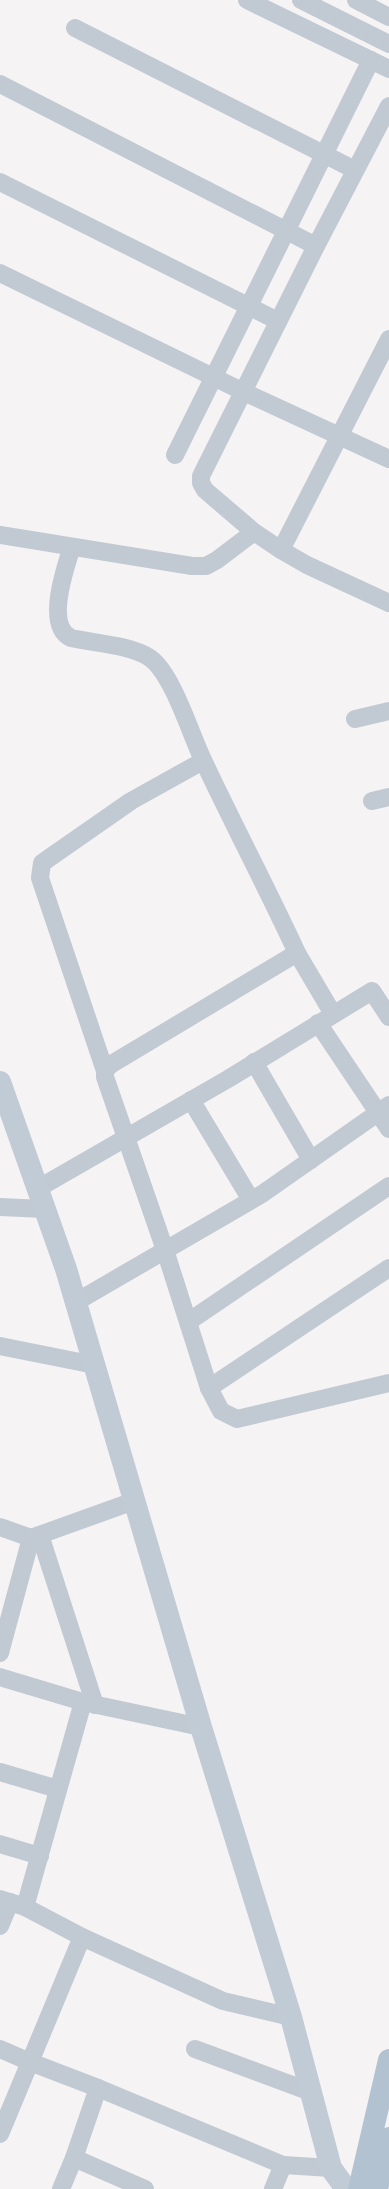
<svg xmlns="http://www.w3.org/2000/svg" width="389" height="2189" font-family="Montserrat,sans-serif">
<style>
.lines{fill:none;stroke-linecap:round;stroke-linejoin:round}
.minor{stroke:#c1cad2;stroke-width:18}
.secondary{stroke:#c1cbd6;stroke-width:22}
.primary{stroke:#b3c2d1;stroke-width:22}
</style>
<rect width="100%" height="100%" fill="#f5f3f3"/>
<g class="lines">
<g class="minor">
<polyline points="247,0 389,69"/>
<polyline points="301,0 389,44"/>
<polyline points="356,0 389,17"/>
<polyline points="75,28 355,170"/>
<polyline points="0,84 316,246"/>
<polyline points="0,182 278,321"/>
<polyline points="0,273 244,392 389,459"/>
<polyline points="175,455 371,60"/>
<polyline points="254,532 205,490 201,483 201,476 316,246 389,106"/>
<polyline points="0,535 192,566 206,566 217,560 254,532 281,550 389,339"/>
<path d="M72 547C65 568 45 626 71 638 93 643 131 645 150 658 173 674 191 736 204 762 234 826 267 888 297 953"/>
<polyline points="281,550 307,565 389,603"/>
<polyline points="355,719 389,711"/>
<polyline points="372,801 389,797"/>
<polyline points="333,1014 297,953 110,1065 105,1071 105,1077 165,1250 209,1388 221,1411 237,1419 389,1383"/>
<polyline points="318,1023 389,1129"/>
<polyline points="254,1062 311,1160"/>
<polyline points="105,1071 40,878 42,863 131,801 203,761"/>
<polyline points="191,1100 251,1200"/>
<polyline points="37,1189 228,1079 372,991 389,1017"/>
<polyline points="0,1207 44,1209"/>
<polyline points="76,1302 262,1194 389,1105"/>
<polyline points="188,1322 389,1186"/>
<polyline points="0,1346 95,1365"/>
<polyline points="209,1388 389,1268"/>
<polyline points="0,1527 31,1538"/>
<polyline points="40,1535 95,1705"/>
<polyline points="0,1653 31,1538 134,1501"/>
<polyline points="0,1677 83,1702"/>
<polyline points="0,1772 58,1789"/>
<polyline points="0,1844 40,1856"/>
<polyline points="10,1902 25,1907 83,1702 201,1727"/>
<polyline points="25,1907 82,1937"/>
<polyline points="0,1926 10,1902 0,1899"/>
<polyline points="0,2049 30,2062 82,1937 223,2001 291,2017"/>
<polyline points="195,2049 311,2092"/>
<polyline points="0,2134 30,2062 98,2088"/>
<polyline points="74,2158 145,2189"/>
<polyline points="61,2189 74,2158 98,2088 283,2165"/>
<polyline points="273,2189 283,2165 331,2168"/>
</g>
<polyline class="secondary" points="0,1082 66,1269 201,1727 291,2017 331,2168 346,2189"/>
<g class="primary">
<polyline points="359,2189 389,2060"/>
<polyline points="377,2189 389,2138"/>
</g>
</g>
</svg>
